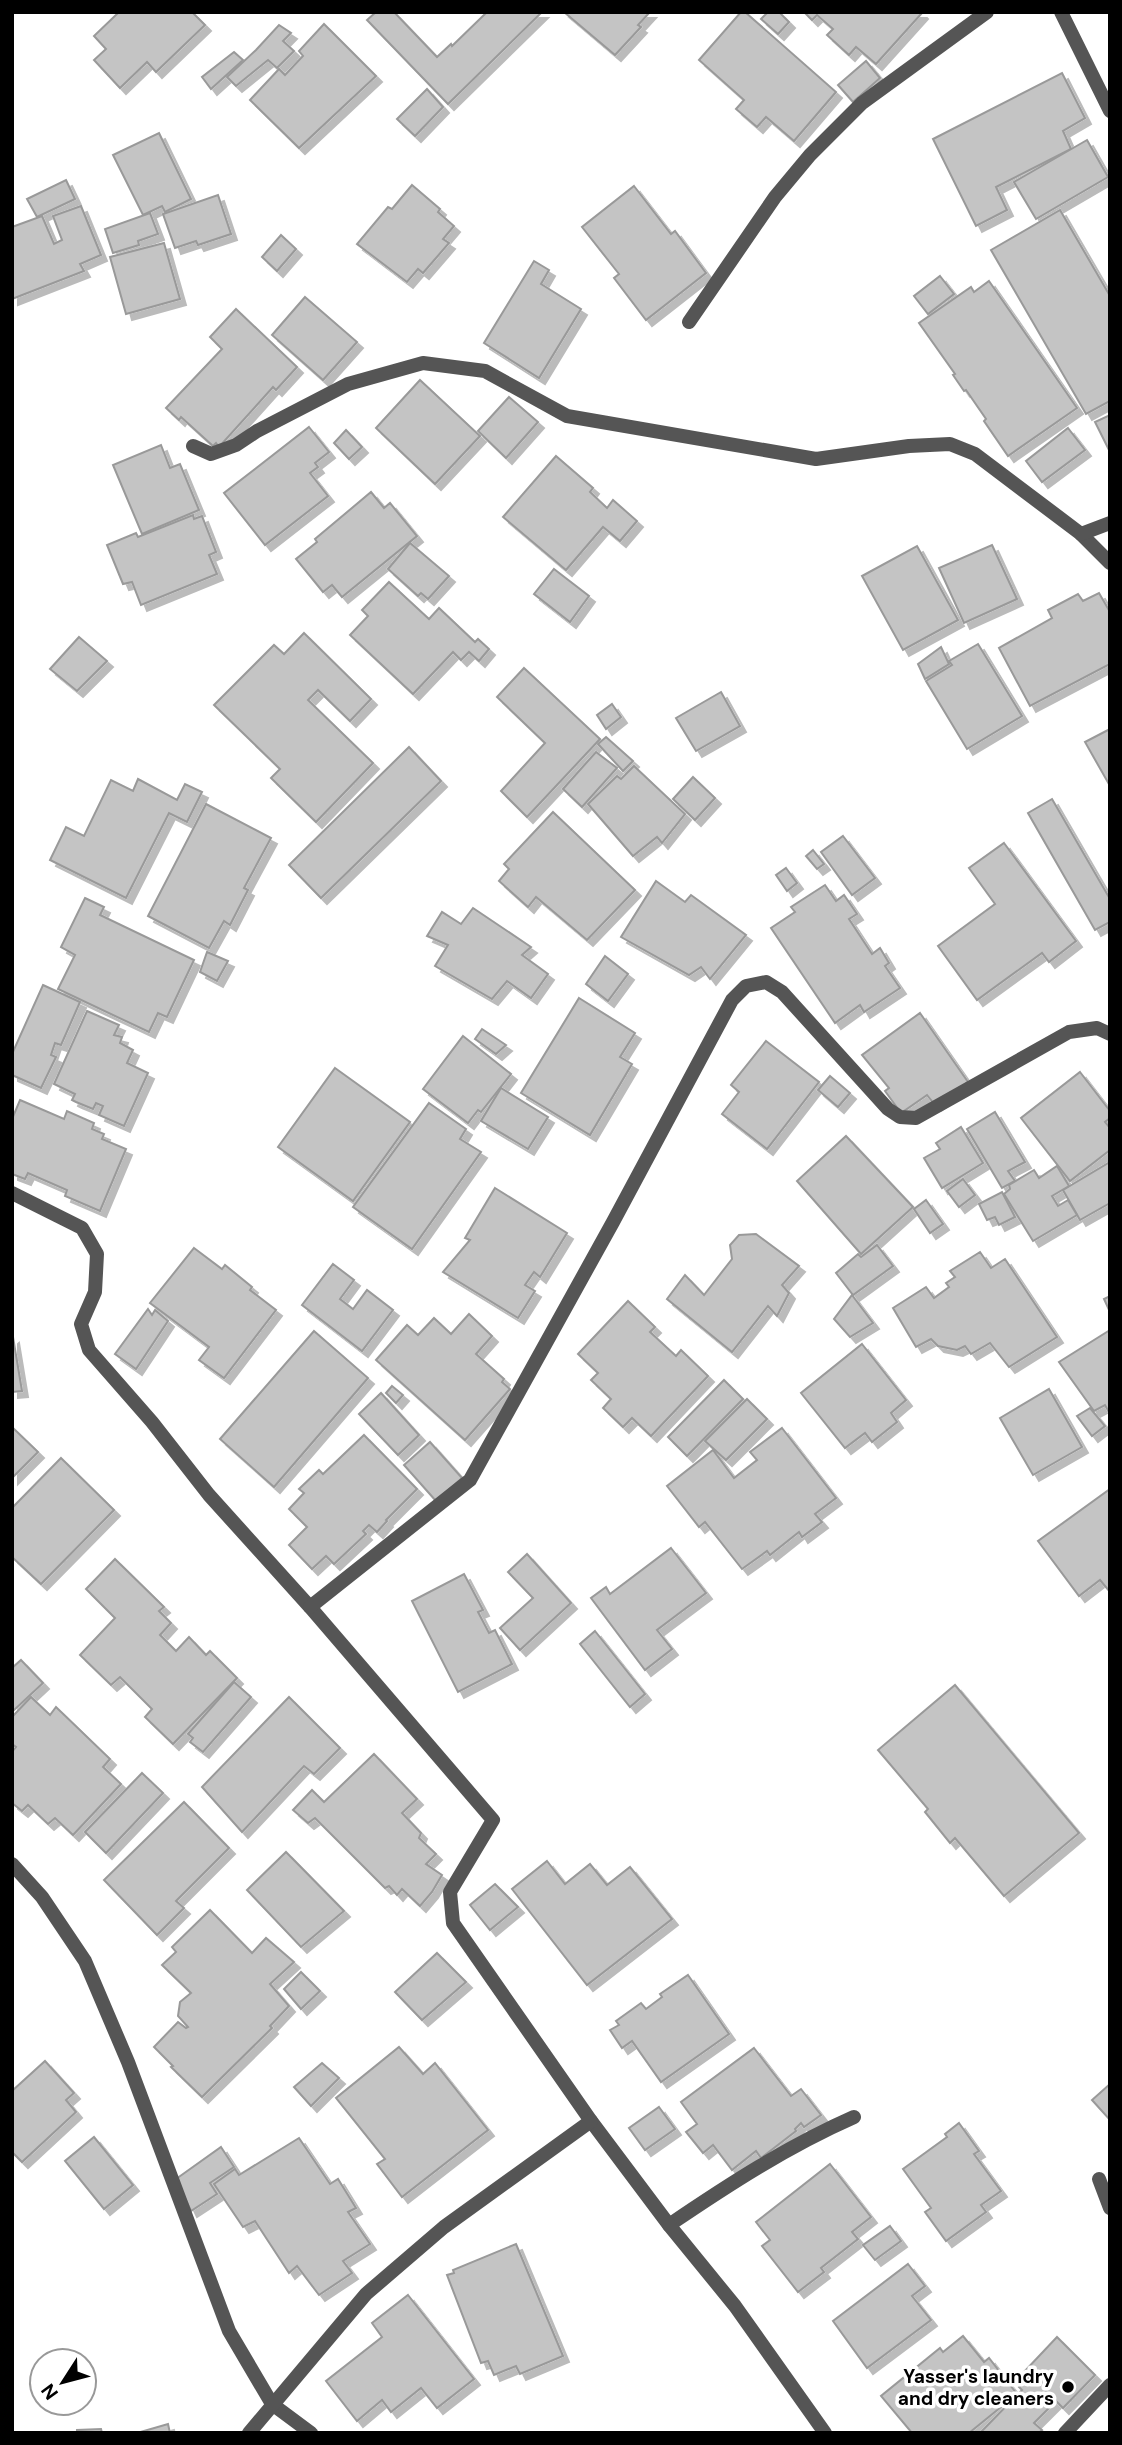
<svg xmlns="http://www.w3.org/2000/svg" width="1122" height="2445" font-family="'DM Sans',sans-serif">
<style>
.building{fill:#c4c4c4;stroke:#999;stroke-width:2;filter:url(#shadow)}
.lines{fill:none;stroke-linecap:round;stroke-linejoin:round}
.service{stroke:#555;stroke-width:14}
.minor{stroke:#555;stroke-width:14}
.tertiary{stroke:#555;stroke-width:14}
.poi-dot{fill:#000;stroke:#fff;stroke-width:2.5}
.labels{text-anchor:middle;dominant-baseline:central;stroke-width:7;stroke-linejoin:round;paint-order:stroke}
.poi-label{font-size:19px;font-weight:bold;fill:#000;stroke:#fff;text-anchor:end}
</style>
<defs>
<filter id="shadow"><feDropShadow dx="6" dy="6" stdDeviation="0" flood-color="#0004"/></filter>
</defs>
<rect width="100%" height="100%" fill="#fff"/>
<g class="building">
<polygon points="119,12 192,12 205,25 156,72 147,62 120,88 94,60 106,49 94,36"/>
<polygon points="376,12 394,12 437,57 451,44 452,46 487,12 542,12 448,104 367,20"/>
<polygon points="564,12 650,12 638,25 641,27 615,55"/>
<polygon points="741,12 745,12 836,92 794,141 766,117 757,127 736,109 744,100 699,60"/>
<polygon points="768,12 779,12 789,22 778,34 761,19"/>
<polygon points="804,12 921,12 922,13 876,64 856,47 849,55 827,35 833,29 817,15 812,20"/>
<polygon points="324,24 376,76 299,148 250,100 279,69 285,75 303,56 299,51"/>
<polygon points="279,25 291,33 283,41 294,51 277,68 268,60 236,86 227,77 256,50"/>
<polygon points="234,52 243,60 211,89 202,77"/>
<polygon points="866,61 880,78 853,102 838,85"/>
<polygon points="1062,73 1085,118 1063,131 1071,149 996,187 1007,210 976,226 933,139"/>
<polygon points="427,89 443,107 415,136 397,119"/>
<polygon points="159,133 191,199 165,212 162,206 143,215 113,155"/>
<polygon points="1087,140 1108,177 1036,219 1014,182"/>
<polygon points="66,180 75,199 37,217 27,199"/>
<polygon points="412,185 440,209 438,212 454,226 443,239 449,243 423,273 418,269 407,282 357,244 388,207 392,209"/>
<polygon points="634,186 671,234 675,231 706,273 646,320 614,278 619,274 582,227"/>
<polygon points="218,195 231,234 198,245 196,241 175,248 163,214"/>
<polygon points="81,206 101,255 80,264 84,271 12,299 12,227 42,216 54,244 62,240 53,216"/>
<polygon points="1060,210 1110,296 1110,401 1086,414 991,250"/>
<polygon points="150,213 158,234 138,241 139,245 113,253 105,229"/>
<polygon points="281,235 296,249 277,271 262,257"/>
<polygon points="164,243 180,299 126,314 110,257"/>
<polygon points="534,261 549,270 541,284 581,309 539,378 484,343"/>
<polygon points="940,276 954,294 928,314 914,296"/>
<polygon points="989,281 1077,408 1008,456 984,421 986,419 966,390 964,391 953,375 955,374 919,323 971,287 974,292"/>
<polygon points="305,297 357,342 323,380 272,335"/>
<polygon points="236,309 297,367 276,390 273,387 219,447 216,443 213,446 181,417 179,420 166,408 222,349 210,337"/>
<polygon points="420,380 480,436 435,484 376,428"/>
<polygon points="509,397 538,422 506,458 478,431"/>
<polygon points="1110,415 1110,452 1095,422"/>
<polygon points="309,427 329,452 315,463 318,467 310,473 328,496 265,545 224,493"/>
<polygon points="1068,428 1085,450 1042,482 1026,461"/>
<polygon points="346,430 362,447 349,459 334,443"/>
<polygon points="161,445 170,468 180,464 199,510 142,534 113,465"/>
<polygon points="556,456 593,488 590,492 607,508 613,500 637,521 620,541 603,527 566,570 503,517"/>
<polygon points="371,492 384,508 390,503 417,536 342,597 332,585 323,592 296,559 317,542 315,539"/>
<polygon points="193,515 194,519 202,516 216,552 209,555 217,574 141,605 132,582 123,584 107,545 136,533 138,537"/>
<polygon points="410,543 449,576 428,599 421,593 418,596 388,569"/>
<polygon points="992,545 1017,599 964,623 939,568"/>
<polygon points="917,546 958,620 903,650 862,576"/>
<polygon points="554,569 589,596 570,622 534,594"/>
<polygon points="389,582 429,619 439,608 475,642 478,639 489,649 479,661 469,652 461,660 453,652 413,694 350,635 368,616 362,610"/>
<polygon points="1099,593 1110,612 1110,664 1030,706 999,648 1052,618 1048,610 1078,594 1083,601"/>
<polygon points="304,633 371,699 350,721 318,690 308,700 373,763 316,822 271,778 280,769 214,705 274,645 284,654"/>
<polygon points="79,637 107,661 77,691 50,669"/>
<polygon points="978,644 1022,716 967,749 926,681 952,665 949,661"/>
<polygon points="941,647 949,664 925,679 918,664"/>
<polygon points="524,668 600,739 527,817 501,791 545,743 497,697"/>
<polygon points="721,692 740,726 696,751 676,718"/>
<polygon points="612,704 621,717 606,729 597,715"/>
<polygon points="1110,729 1110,786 1085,742"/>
<polygon points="606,737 633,761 623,771 598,744"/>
<polygon points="409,747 441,781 321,898 289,865"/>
<polygon points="596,752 617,768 582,807 563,789"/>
<polygon points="634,766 685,814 662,843 657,837 633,856 588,804 617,776 621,779"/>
<polygon points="693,777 715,798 695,820 673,799"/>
<polygon points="138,779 177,800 185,784 202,792 187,822 169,813 126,898 50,860 66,827 84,836 111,780 133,791"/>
<polygon points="1052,799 1110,899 1110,922 1095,930 1028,813"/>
<polygon points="206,804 271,838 244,888 248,890 230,925 224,921 209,948 148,916"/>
<polygon points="553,812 635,890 587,940 536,897 528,907 499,881 509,869 504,864"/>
<polygon points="843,836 875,878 852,895 821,852"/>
<polygon points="1004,843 1076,941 1049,962 1042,953 977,1000 938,946 995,904 969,868"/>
<polygon points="813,850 824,864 817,869 806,856"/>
<polygon points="786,868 797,883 787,891 776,875"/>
<polygon points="656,881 685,902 691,895 746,935 710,979 701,967 689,975 621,937"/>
<polygon points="825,885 836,901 844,895 857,914 849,919 872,954 880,948 889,963 885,966 900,988 864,1012 860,1005 835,1023 771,928 795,912 791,907"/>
<polygon points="85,898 104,907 100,915 194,960 167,1017 158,1013 149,1032 58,989 75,955 61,947"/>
<polygon points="473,908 531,947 522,955 548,974 531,998 507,981 492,999 435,966 448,945 427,936 442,912 461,924"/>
<polygon points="207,952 228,961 217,981 200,972"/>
<polygon points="605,956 628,974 608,1001 586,984"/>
<polygon points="43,985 80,1002 61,1045 55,1043 51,1055 56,1057 41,1088 12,1075 12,1054"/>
<polygon points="579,998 635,1033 620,1057 632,1064 590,1135 521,1093"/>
<polygon points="87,1011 119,1025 114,1035 122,1037 120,1043 133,1050 127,1063 148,1073 124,1126 99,1115 103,1106 96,1103 93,1109 76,1102 72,1100 75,1094 54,1084"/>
<polygon points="920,1013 968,1082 935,1105 927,1095 901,1113 885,1091 889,1088 862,1055"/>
<polygon points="482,1029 506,1045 496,1054 475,1039"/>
<polygon points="463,1036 511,1074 481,1112 478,1110 468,1123 423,1089"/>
<polygon points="766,1041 819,1082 767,1149 722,1114 739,1092 731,1085"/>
<polygon points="335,1068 410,1122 353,1201 278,1147"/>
<polygon points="1080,1072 1110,1111 1110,1118 1105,1122 1110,1128 1110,1150 1070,1181 1021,1118"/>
<polygon points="830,1076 850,1093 838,1107 818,1090"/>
<polygon points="501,1088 548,1117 528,1149 481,1121"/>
<polygon points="20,1100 64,1119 67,1111 94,1123 92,1129 104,1134 102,1139 126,1149 100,1211 65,1196 67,1190 28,1173 25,1179 12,1174 12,1119"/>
<polygon points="429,1103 466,1129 460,1139 481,1152 412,1249 353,1207"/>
<polygon points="995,1112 1025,1162 1008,1171 1015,1181 1002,1188 967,1129"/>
<polygon points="961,1127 983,1163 942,1188 924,1158 940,1149 936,1143"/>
<polygon points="846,1136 913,1207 861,1254 797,1181"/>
<polygon points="1110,1162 1110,1203 1080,1220 1063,1190"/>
<polygon points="1057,1166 1069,1186 1052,1196 1058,1206 1068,1200 1077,1215 1033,1241 1004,1194 1010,1189 1009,1185 1034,1170 1039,1178"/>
<polygon points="963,1179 975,1195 959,1207 947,1191"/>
<polygon points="495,1188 567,1233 540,1277 534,1272 525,1285 535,1291 518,1318 443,1272 470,1240 465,1238"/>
<polygon points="1002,1192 1015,1217 999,1225 995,1217 987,1220 979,1204"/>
<polygon points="926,1200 943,1224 930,1233 914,1209"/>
<polygon points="756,1234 799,1266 782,1285 789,1293 777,1316 768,1306 732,1352 667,1299 685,1275 704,1295 732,1259 730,1245 739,1235"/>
<polygon points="877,1245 893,1266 853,1295 836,1273 858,1254 861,1257"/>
<polygon points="194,1248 222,1269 225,1265 252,1287 250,1290 276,1310 224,1378 199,1360 209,1347 150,1303"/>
<polygon points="980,1252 991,1268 1005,1259 1057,1337 1009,1367 990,1343 971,1354 965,1346 957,1350 938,1346 931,1339 916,1347 893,1308 926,1287 934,1298 949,1287 946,1283 955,1277 950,1271"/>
<polygon points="333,1264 354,1280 340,1299 353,1309 367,1290 393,1310 362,1351 302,1305"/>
<polygon points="852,1295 873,1323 850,1337 834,1319"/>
<polygon points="1110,1296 1110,1312 1104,1299"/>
<polygon points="628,1301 655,1327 650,1332 676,1356 681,1350 708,1376 651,1436 632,1418 623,1427 603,1408 611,1399 591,1380 598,1373 578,1354"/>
<polygon points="148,1309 152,1315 155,1310 168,1321 136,1369 115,1354"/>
<polygon points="469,1314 492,1336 476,1354 504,1379 502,1382 510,1389 465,1440 376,1360 407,1325 418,1335 434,1318 451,1334"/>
<polygon points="1110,1330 1110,1414 1105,1405 1094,1411 1059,1362"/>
<polygon points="314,1331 368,1378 274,1487 220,1439"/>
<polygon points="13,1337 22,1391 12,1392 12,1338"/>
<polygon points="862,1344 906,1400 891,1413 897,1422 872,1442 865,1433 845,1448 801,1393"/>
<polygon points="724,1380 743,1399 687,1456 668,1437"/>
<polygon points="392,1386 403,1395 396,1403 386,1393"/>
<polygon points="1049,1389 1082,1447 1033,1475 1000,1418"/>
<polygon points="381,1393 419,1435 398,1455 359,1414"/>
<polygon points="747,1399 767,1419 726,1460 705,1441"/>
<polygon points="1090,1408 1105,1426 1092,1436 1077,1416"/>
<polygon points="12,1427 38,1452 12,1478"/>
<polygon points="782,1428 836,1498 815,1514 822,1522 802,1537 799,1532 770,1555 767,1551 742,1569 705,1522 699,1527 667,1486 713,1450 734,1478 757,1460 750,1452"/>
<polygon points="364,1435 417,1489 386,1520 387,1521 377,1532 369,1525 363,1531 366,1534 334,1564 326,1556 312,1569 289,1545 307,1527 289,1509 304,1493 299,1489 319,1470 323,1474"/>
<polygon points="430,1442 462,1478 436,1501 404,1465"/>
<polygon points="61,1458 114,1510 41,1584 12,1557 12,1508"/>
<polygon points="1110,1489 1110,1592 1100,1580 1079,1596 1038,1541"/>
<polygon points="671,1548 706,1593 657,1630 672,1649 645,1670 591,1598 606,1587 610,1594"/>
<polygon points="527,1554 571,1603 520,1650 500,1628 533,1598 508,1572"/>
<polygon points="115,1559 164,1607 159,1611 171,1623 160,1635 176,1651 189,1637 206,1655 210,1651 237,1678 173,1744 145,1717 152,1709 120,1677 111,1685 80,1655 115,1618 86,1589"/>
<polygon points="464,1574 483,1610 478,1612 489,1633 495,1630 512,1664 458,1692 412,1601"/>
<polygon points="595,1631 645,1694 630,1707 580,1644"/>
<polygon points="21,1660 43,1683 12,1712 12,1668"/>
<polygon points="234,1682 251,1697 203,1752 190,1742 193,1738 188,1734"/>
<polygon points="955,1685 1079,1833 1004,1896 955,1838 950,1843 925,1812 928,1809 878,1750"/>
<polygon points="31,1697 50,1715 56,1707 110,1759 103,1767 121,1784 73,1835 55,1818 48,1824 28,1805 22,1811 12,1803 12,1752 16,1747 12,1744 12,1717"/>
<polygon points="289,1697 340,1748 314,1774 304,1766 242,1832 202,1787"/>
<polygon points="374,1754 417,1799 402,1813 421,1833 419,1838 436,1854 426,1864 442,1875 432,1892 420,1906 402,1889 397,1895 389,1886 385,1888 315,1818 308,1823 293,1810 312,1790 324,1802"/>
<polygon points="142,1773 163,1793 106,1853 85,1832"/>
<polygon points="184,1802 229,1848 176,1901 184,1908 157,1935 104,1880"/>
<polygon points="286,1852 344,1911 301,1947 247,1890"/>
<polygon points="547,1861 565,1884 590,1864 607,1885 630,1867 672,1919 587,1985 512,1889"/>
<polygon points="495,1884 518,1907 490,1930 470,1905"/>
<polygon points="210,1910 252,1953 266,1938 294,1962 270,1984 289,2006 270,2026 272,2028 202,2097 171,2067 173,2066 154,2047 178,2022 186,2028 188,2027 178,2016 180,2002 191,1993 162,1965 176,1952 172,1947"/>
<polygon points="437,1953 466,1982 422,2020 395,1992"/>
<polygon points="301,1972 320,1991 301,2009 284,1989"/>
<polygon points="688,1975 729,2034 661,2082 632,2041 622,2048 610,2030 619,2025 616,2021 641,2003 646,2009 662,1997 660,1994"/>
<polygon points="399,2047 423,2074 435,2063 488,2130 402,2197 377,2164 385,2159 336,2098"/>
<polygon points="754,2048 791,2096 801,2089 821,2115 804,2127 801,2123 795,2129 796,2131 761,2158 756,2151 732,2170 713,2145 703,2153 686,2132 697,2124 681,2102"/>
<polygon points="45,2061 74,2093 66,2100 76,2112 22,2162 12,2152 12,2091"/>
<polygon points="322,2063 339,2078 311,2106 294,2087"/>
<polygon points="1110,2084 1110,2120 1092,2100"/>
<polygon points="659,2107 675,2129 645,2150 629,2128"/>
<polygon points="959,2123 979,2151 974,2154 1001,2191 981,2205 986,2212 946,2241 925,2212 931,2208 903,2169 947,2137 945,2134"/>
<polygon points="94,2137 133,2185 104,2209 65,2161"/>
<polygon points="299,2138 330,2184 338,2179 356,2208 348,2212 370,2244 343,2261 352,2273 319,2295 297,2266 289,2273 255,2221 243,2227 214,2184 235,2169 239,2175"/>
<polygon points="221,2147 234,2167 210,2183 217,2194 191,2211 176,2179"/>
<polygon points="830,2164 871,2217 852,2232 858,2239 821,2268 824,2272 798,2292 762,2246 770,2240 756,2222"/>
<polygon points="890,2226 901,2241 875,2260 863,2245"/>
<polygon points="516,2244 563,2356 520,2374 516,2366 494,2375 488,2361 481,2363 447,2275 454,2273 453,2270"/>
<polygon points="908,2264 925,2286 912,2296 931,2320 867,2368 833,2321"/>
<polygon points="408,2295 474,2379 437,2408 421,2388 391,2412 382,2400 357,2421 326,2381 382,2337 372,2323"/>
<polygon points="963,2336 984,2362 989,2358 1017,2394 969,2433 912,2433 881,2396 940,2348 943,2352"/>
<polygon points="1057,2337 1095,2375 1063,2408 1056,2401 1034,2423 1042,2430 1039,2433 980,2433 1022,2390 1019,2387 1028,2378 1023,2373"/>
<polygon points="168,2424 170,2433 137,2433"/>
<polygon points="101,2429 102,2433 77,2433 77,2430"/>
</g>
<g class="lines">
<g class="service">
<polyline points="1099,2179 1110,2208"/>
<path d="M669 2225C728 2185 788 2146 854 2117"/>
</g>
<g class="minor">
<polyline points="1061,12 1110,111"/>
<polyline points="689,322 775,197 810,155 862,103 987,12"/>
<polyline points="193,446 211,454 236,445 257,431 348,384 423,363 485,371 567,416 816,459 909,446 950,444 975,454 1081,534 1110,563"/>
<polyline points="1081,534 1110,523"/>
<polyline points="12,1193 82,1228 97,1254 95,1292 81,1324 89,1350 152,1422 209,1495 310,1607 493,1820 450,1892 453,1923 591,2121 669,2225 735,2306 825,2433"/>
<polyline points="310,1607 470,1480 613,1222 732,1000 746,986 766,982 782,992 888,1109 900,1117 916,1118 1069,1032 1097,1028 1110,1034"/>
<polyline points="12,1864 42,1897 85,1961 128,2062 229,2331 272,2404 311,2433"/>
<polyline points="249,2433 366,2294 444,2227 591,2121"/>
</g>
<polyline class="tertiary" points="1065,2433 1110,2385"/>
</g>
<circle class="poi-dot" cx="1068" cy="2387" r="7"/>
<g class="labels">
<g class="poi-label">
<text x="1054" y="2376">Yasser's laundry<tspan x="1054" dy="22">and dry cleaners</tspan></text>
</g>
</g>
<rect width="1122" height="2445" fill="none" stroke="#000000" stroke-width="28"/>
<g transform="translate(63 2382) rotate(234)"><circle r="33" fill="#ffffff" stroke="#999999" stroke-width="2"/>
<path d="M0-5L12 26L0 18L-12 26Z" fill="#000000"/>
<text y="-10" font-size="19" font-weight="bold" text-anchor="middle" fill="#000000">N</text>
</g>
</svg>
